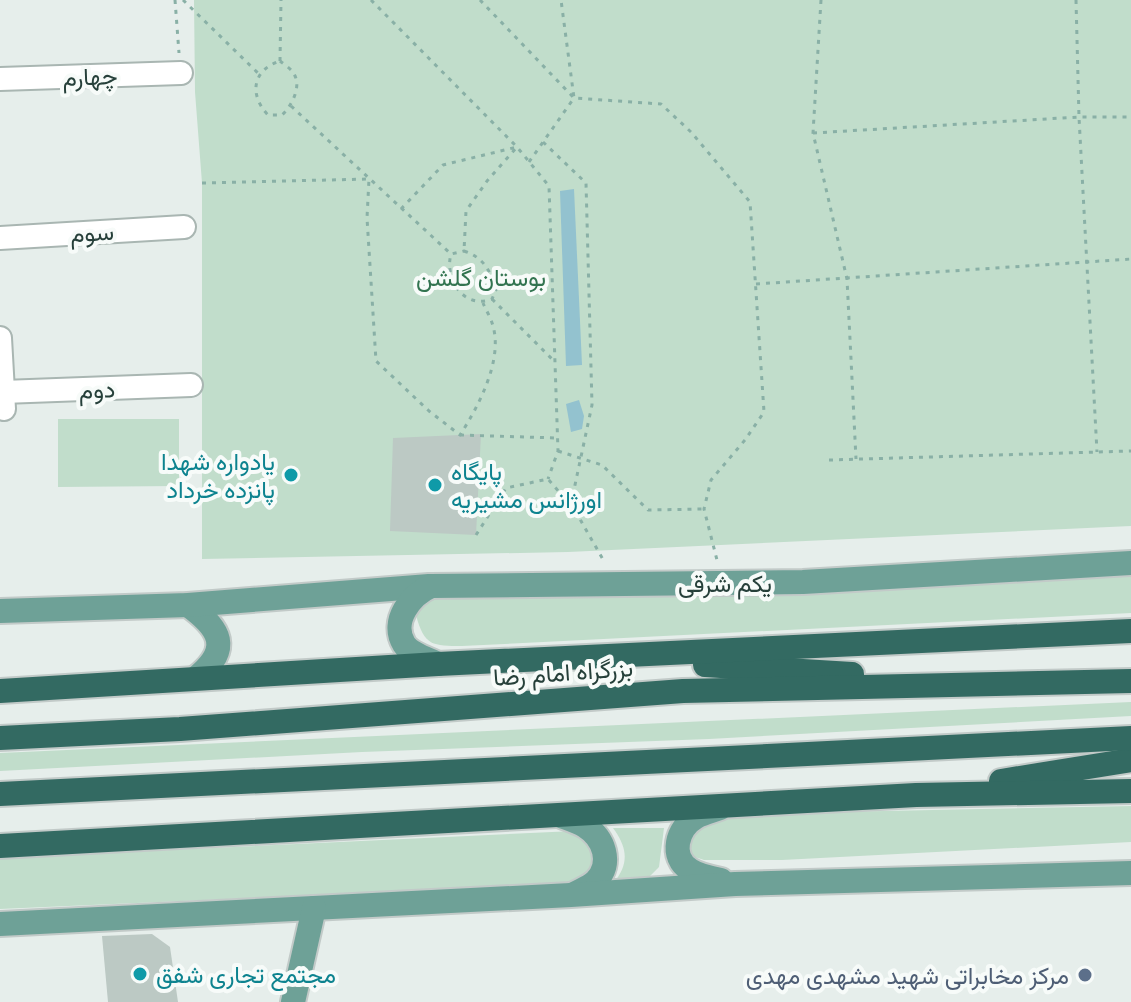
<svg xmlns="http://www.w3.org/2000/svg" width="1131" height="1002" font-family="'Public Sans',Vazirmatn,sans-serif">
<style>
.green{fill:#c1ddcb}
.water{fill:#93c2cf}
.building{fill:#bcc9c4}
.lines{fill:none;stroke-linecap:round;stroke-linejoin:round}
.minor-casing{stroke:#a9b6b2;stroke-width:26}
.major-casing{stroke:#c2cac8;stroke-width:28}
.highway-casing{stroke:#c2cac8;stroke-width:28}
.path{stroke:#89b0a6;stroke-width:3;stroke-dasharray:4 6;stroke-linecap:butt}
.minor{stroke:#fff;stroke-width:22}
.major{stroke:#6ea197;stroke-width:24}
.highway{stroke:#336a62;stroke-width:24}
.culture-dot{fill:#0f9aa8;stroke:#f7fbf9;stroke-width:3}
.service-dot{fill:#5c6f8a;stroke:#f7fbf9;stroke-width:3}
.labels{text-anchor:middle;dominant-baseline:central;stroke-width:8;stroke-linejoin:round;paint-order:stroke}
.street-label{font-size:24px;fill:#26403a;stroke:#f7fbf9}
.park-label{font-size:24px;fill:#327450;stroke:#f7fbf9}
.culture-label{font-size:24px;fill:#0d838f;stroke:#f7fbf9;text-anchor:start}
.service-label{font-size:24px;fill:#4e5e75;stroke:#f7fbf9;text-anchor:end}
</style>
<rect width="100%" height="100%" fill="#e6eeeb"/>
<g class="green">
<polygon points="194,0 1131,0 1131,526 568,552 202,559 202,183 195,92"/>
<polygon points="58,419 179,419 179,486 58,487"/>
<path d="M1131 572V613L462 646C433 646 424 646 416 615L431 600Z"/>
<polygon points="1131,702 1131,716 709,739 362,752 0,771 0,753"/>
<polygon points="1131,806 1131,842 782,860 704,860 689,855 690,831 733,814"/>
<path d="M613 828H664L659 867 646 880H616C630 861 626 846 613 828Z"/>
<polygon points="574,831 592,846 596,871 573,884 0,909 0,858"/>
</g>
<g class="water">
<polygon points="574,189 582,365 566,366 560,191"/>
<polygon points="579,400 584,416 582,429 571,432 566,404"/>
</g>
<g class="building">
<polygon points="481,434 476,535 390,531 393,438"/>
<polygon points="152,934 170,947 178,1002 108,1002 102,936"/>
</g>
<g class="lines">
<defs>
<g id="minor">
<polyline points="0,79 181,73"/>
<polyline points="0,238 184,227"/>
<polyline points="0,338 4,409"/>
<polyline points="3,392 191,385"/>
</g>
<g id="major">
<path d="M188 605C221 629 232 649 196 678"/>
<polyline points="0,611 188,605 429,586"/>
<path d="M438 664C428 659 410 654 404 644 390 621 411 595 431 586L803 582 1131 563"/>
<path d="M720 808C712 811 703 813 696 817 677 828 669 857 690 870 699 876 710 878 721 880"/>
<path d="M561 816C569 819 578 822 585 826 604 838 613 863 596 881 590 887 581 890 574 894"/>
<polyline points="0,924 571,895 735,884 1131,873"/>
<polyline points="293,1002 314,908"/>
</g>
<g id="highway">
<polyline points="705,665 852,674"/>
<polyline points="0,691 438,664 1131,631"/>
<polyline points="0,738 180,729 683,691 1131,681"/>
<polyline points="1001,781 1131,760"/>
<polyline points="0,794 1131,738"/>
<polyline points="0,846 916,795 1131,791"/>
</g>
</defs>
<use href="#minor" class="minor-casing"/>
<use href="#major" class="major-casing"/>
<use href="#highway" class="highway-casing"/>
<g class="path">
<polyline points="175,0 179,53"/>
<polyline points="183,0 259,74"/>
<polyline points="371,0 517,147 549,186 558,451 548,479"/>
<polyline points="480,0 574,98 661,104 691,132 750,202 764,412 745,440 711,480 704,509 718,564"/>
<polyline points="821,0 813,133 847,279 856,459"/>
<polyline points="1076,0 1079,117 1097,452"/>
<path d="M280 61C285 65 293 70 295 76 301 88 291 107 282 115H268C249 95 252 70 280 61Z"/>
<polyline points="280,61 281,0"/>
<polyline points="291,106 451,254"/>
<polyline points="813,133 1079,117 1131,117"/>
<polyline points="543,142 586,183 592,405 572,499 581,521 605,563"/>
<polyline points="529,162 574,98 561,0"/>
<path d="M202 183 369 179 367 218 376 361 429 411 460 435C478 407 503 361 493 326 491 318 486 310 483 303"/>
<polyline points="401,209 443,165 517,147 487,181 466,211 464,251"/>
<path d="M464 251C483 257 491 271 496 290L492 299C464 310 444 279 451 254Z"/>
<polyline points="756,284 1131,259"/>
<polyline points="492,299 554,361"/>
<polyline points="460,435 556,438"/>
<polyline points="558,451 602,465 648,510 704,509"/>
<polyline points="829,460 1131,451"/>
<polyline points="476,535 506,488 548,479 560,493 572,499"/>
</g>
<use href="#minor" class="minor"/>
<use href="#major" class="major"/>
<use href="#highway" class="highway"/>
</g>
<g class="culture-dot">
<circle cx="291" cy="475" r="8"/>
<circle cx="435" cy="485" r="8"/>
<circle cx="140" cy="974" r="8"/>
</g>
<circle class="service-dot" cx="1085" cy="975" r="8"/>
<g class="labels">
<g class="street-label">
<text transform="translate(90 76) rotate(-2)">چهارم</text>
<text transform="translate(92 232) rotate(-3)">سوم</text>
<text transform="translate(97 389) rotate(-2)">دوم</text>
<text x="725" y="583">یکم شرقی</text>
<text transform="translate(563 672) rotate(-4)">بزرگراه امام رضا</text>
</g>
<g class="park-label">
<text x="481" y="277">بوستان گلشن</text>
</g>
<g class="culture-label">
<text x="275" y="461" text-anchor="end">یادواره شهدا<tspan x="275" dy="28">پانزده خرداد</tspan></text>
<text x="451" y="471">پایگاه<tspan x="451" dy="28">اورژانس مشیریه</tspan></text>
<text x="156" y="974">مجتمع تجاری شفق</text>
</g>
<g class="service-label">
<text x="1069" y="975">مرکز مخابراتی شهید مشهدی مهدی</text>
</g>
</g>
</svg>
